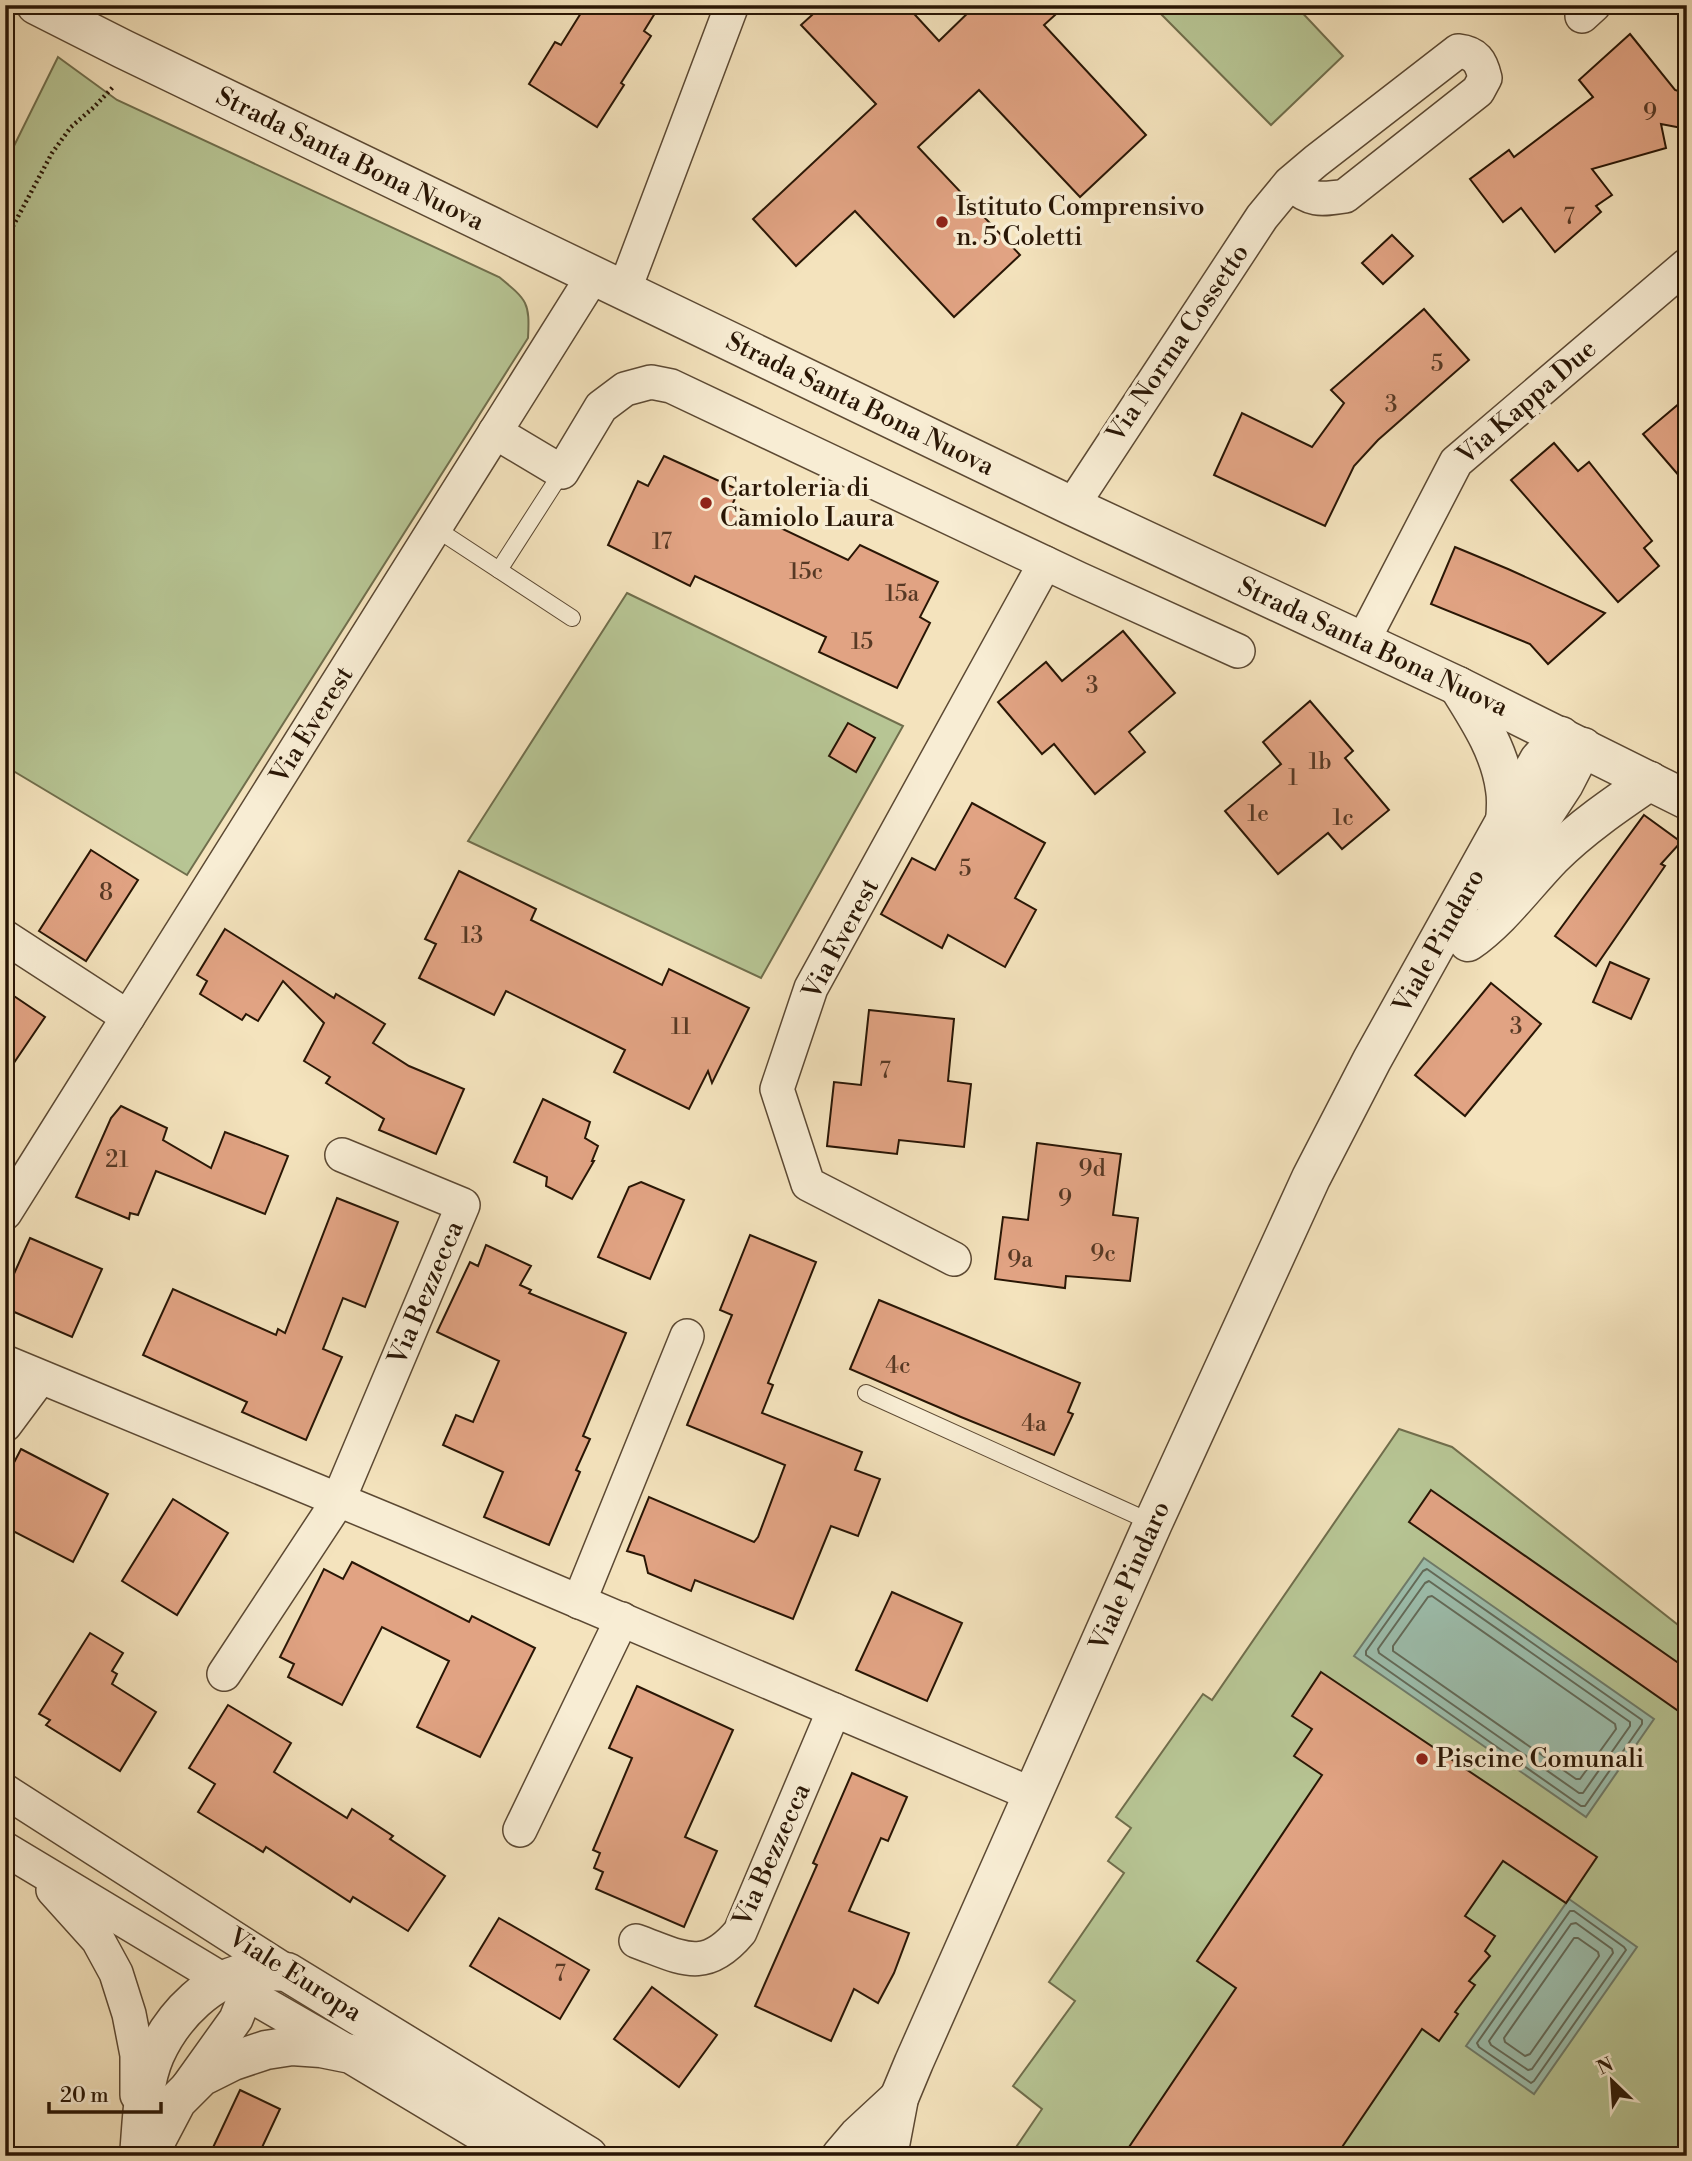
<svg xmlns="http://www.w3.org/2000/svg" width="1692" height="2161" font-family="'Libre Bodoni',serif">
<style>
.green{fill:#b7c594;stroke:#706e4c;stroke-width:2}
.water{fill:#9cbead;stroke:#6e7b6a;stroke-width:2}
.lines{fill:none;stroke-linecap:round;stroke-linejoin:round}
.shore{stroke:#626a59;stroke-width:2}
.building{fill:#e1a383;stroke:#291605;stroke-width:2}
.service-casing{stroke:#5c4933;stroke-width:18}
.minor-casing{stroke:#5c4933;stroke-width:36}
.tertiary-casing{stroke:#5c4933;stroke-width:41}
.path{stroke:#291605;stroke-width:4.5;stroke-dasharray:2 3.5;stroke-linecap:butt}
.service{stroke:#f8edd4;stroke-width:16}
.minor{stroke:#f8edd4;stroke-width:33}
.tertiary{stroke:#f8edd4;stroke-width:38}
.poi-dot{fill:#8f2418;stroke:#f8edd4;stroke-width:2.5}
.labels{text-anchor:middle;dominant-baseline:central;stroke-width:7;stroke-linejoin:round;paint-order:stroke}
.number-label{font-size:23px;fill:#573924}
.street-label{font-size:26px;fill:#291605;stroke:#f8edd4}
.poi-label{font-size:26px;fill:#291605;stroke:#f8edd4;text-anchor:start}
</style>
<rect width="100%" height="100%" fill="#f4e3bd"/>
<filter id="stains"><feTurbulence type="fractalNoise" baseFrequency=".00286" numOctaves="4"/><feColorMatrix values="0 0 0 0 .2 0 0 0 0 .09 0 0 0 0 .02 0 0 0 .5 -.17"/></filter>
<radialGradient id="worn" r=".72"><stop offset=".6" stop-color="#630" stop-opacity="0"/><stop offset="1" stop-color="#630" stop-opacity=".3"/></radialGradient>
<g class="green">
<polygon points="1152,5 1295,5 1343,56 1271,125"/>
<path d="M58 57 117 100 499 277C527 300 530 302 528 338L187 875 5 766V164Z"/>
<polygon points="627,593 903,726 761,978 468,841"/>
<polygon points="1399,1429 1452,1447 1687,1632 1687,2156 1010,2156 1042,2109 1013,2086 1075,2001 1049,1982 1124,1873 1108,1861 1131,1828 1116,1817 1203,1694 1212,1700"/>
</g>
<g class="water">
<polygon points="1424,1558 1654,1719 1586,1817 1354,1656"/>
<polygon points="1569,1899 1637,1947 1534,2094 1466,2046"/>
</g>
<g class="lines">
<g class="shore">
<polygon points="1427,1569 1642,1720 1642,1724 1585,1806 1581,1806 1366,1655 1366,1651 1423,1571"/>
<polygon points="1429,1581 1630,1722 1630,1726 1583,1793 1579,1793 1379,1653 1378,1649 1425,1583"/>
<polygon points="1432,1596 1615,1724 1616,1729 1580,1779 1576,1779 1393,1651 1393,1646 1428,1597"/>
<polygon points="1570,1911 1574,1911 1624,1947 1626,1950 1534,2081 1531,2083 1479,2047 1477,2043"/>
<polygon points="1576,1923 1612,1949 1613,1953 1532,2069 1528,2070 1491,2045 1489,2041 1571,1924"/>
<polygon points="1574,1938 1578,1938 1598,1952 1599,1956 1530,2054 1525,2056 1505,2042 1504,2038"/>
</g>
</g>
<g class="building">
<polygon points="586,5 660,5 644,31 651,36 621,83 624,85 597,127 529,84 555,42 561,45"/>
<polygon points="823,5 906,5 939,41 976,5 1066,5 1044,25 1146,135 1080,197 979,90 918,147 1020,255 954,317 855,211 796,266 753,219 876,104 801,25"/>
<polygon points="1630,34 1675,90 1687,94 1687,129 1661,124 1666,148 1592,169 1612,195 1596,206 1601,212 1555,252 1521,208 1503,222 1470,179 1509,150 1514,157 1593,97 1579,80"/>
<polygon points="1392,235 1413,256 1383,284 1362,263"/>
<polygon points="1424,309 1469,360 1378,440 1354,466 1325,526 1214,475 1242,413 1312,447 1344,403 1331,390"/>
<polygon points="1687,397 1687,485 1643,434"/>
<polygon points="1554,443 1578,471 1589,462 1652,541 1644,548 1659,566 1618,602 1511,480"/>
<polygon points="664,456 739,490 732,505 848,560 860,545 938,582 920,617 930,623 897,688 819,652 826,637 695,576 690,586 608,545 638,481 648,486"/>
<polygon points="1455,547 1508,569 1605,613 1548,664 1530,644 1431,604"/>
<polygon points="1123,631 1175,693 1129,732 1145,752 1095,794 1054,744 1042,754 998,702 1046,662 1062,681"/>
<polygon points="1310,701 1353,751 1345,758 1389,810 1342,849 1328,833 1278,874 1225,811 1281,764 1263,742"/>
<polygon points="848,723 875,738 856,772 829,756"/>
<polygon points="972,803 1045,843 1015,898 1036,910 1005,967 948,935 942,948 881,914 912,858 935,870"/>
<polygon points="1644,815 1681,842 1661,864 1665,866 1596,966 1555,936"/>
<polygon points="91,850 138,880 86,961 39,931"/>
<polygon points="459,871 536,909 531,920 662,985 669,969 749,1008 712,1083 708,1071 689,1109 614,1072 625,1050 506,991 494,1015 419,978 436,944 425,939"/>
<polygon points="225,929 334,998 336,994 385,1024 373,1043 409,1066 464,1089 436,1154 379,1130 384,1119 326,1083 330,1077 304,1061 324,1023 283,981 258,1021 246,1014 242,1020 200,994 207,981 197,975"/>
<polygon points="1610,962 1649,979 1631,1019 1593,1002"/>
<polygon points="1491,983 1541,1024 1465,1116 1415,1075"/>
<polygon points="5,990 45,1017 5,1076"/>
<polygon points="869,1010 954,1019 948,1081 971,1084 964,1147 899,1140 897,1154 827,1146 834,1082 861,1085"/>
<polygon points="543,1099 590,1122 585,1138 598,1146 592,1161 594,1161 572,1199 546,1186 547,1177 514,1162"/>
<polygon points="121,1106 167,1128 163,1140 211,1168 225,1132 288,1156 265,1214 156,1171 138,1215 130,1213 129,1219 76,1197 111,1118"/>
<polygon points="1037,1143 1121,1154 1113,1215 1138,1218 1130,1281 1066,1276 1065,1288 995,1279 1003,1217 1028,1220"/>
<polygon points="641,1182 684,1200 650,1279 598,1257 629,1187"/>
<polygon points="337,1198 398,1222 365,1307 343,1298 323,1349 342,1357 306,1440 242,1412 247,1402 143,1355 173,1289 276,1335 278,1329 285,1333"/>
<polygon points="750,1235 816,1262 768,1383 773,1385 762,1413 862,1452 855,1470 880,1479 858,1536 831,1526 793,1619 695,1580 691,1591 648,1573 644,1556 627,1551 649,1497 754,1542 758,1537 785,1465 687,1425 732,1315 720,1310"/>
<polygon points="30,1238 102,1269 72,1337 5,1308 5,1294"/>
<polygon points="486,1245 531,1266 520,1285 531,1290 529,1293 626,1333 583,1436 590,1439 576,1470 580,1472 549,1545 484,1517 503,1472 443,1445 456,1415 473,1422 499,1361 437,1332 470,1262 478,1266"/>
<polygon points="879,1300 1080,1383 1068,1412 1073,1414 1054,1455 961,1417 850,1369"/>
<polygon points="21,1449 108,1494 73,1562 5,1527 5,1480"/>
<polygon points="1431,1490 1687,1669 1687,1717 1409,1522"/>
<polygon points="173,1499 228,1533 177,1615 122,1581"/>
<polygon points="352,1562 469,1622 472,1616 535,1648 480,1757 417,1727 449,1661 382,1627 342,1705 288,1677 294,1664 280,1657 324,1569 343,1579"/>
<polygon points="892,1592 962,1623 927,1701 856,1670"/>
<polygon points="90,1633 123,1653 112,1671 117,1674 112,1684 156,1712 120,1771 46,1725 50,1720 39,1714"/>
<polygon points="1321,1672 1597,1857 1566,1903 1503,1861 1465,1916 1495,1936 1485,1951 1490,1956 1469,1981 1475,1985 1455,2012 1458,2014 1439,2041 1422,2029 1336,2156 1123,2156 1236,1988 1197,1961 1322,1775 1294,1756 1312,1729 1292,1716"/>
<polygon points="637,1686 733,1730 685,1837 717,1851 684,1927 596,1889 603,1872 594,1868 600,1853 593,1850 632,1758 609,1748"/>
<polygon points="228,1705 291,1743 274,1772 347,1818 352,1809 393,1836 390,1839 445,1876 408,1931 353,1897 350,1902 266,1847 263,1852 198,1812 215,1784 189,1768"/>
<polygon points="852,1773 907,1797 888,1841 881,1838 849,1911 909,1933 894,1973 878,2003 854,1989 831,2041 755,2006 817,1865 813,1863"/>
<polygon points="499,1918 589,1970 560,2019 470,1966"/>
<polygon points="652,1987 717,2035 679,2087 614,2039"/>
<polygon points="240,2090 280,2109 258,2156 209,2156"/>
</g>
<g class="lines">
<defs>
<g id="service">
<polyline points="435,528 572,618"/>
<polyline points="499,570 562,472"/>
<polyline points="866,1393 1153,1523"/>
</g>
<g id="minor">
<polyline points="1582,16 1594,5"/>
<polyline points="624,291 732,5"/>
<polyline points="495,432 562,472 601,407 625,389 651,382 671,386 1079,579 1238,651"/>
<path d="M1072 506 1262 217 1290 183 1316 161 1458 51C1476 53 1481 61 1485 78L1478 91 1345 196C1320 200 1310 201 1290 183"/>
<polyline points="1363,641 1456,462 1687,265"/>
<polyline points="5,937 128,1017"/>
<polyline points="5,1213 593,276"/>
<polyline points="954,1259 808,1184 777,1089 811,988 1045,563"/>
<polyline points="5,1362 399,1525 1034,1795"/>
<polyline points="5,1425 40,1378"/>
<polyline points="579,1602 687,1336"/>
<polyline points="224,1674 338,1501 463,1205 342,1155"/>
<polyline points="5,1791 287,1972"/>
<polyline points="520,1830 622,1619"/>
<polyline points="5,1849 223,1980 343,2049"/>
<polyline points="53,1890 98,1940 116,1973 129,2014 137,2055 137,2095"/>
<path d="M636 1941C681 1957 704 1975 740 1932L834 1710"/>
<polyline points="188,2086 236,2019 246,1994 248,1972"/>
</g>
<g id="tertiary">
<polyline points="36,5 123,49 1072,506 1458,686 1687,800"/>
<path d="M1458 686C1478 718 1500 751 1505 789 1507 800 1506 811 1505 822"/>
<polyline points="1491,895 1564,784 1583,747"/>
<path d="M1468 942C1501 919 1524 886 1552 857 1581 828 1616 804 1650 781"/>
<path d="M139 2156C142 2123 142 2085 155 2055 173 2015 211 1976 255 1971 265 1970 277 1972 287 1972L588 2156"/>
<polyline points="148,2156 177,2101 201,2077 233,2061 266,2050 292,2046 321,2048 351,2054 521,2156"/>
<polyline points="841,2156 858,2136 899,2098"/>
<polyline points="888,2156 899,2098 914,2062 1153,1523 1311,1178 1372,1060 1539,760 1561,736"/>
</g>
</defs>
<use href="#service" class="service-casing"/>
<use href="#minor" class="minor-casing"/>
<use href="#tertiary" class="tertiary-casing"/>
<polyline class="path" points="5,241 52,153 71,127 94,107 114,86"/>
<use href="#service" class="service"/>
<use href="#minor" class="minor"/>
<use href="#tertiary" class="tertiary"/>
</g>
<g class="poi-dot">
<circle cx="942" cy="222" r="7"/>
<circle cx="706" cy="503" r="7"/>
<circle cx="1422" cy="1759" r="7"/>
</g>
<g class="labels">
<g class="number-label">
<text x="1650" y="113">9</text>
<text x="1569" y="217">7</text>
<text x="1437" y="364">5</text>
<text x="1391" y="405">3</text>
<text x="662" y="542">17</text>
<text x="806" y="572">15c</text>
<text x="902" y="594">15a</text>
<text x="862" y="642">15</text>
<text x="1092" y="686">3</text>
<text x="1320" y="762">1b</text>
<text x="1293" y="778">1</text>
<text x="1258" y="814">1e</text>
<text x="1343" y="818">1c</text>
<text x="965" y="869">5</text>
<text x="106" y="893">8</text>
<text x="472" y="936">13</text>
<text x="681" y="1027">11</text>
<text x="1516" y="1027">3</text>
<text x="885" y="1071">7</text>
<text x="117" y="1160">21</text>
<text x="1092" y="1169">9d</text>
<text x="1065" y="1199">9</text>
<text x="1103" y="1254">9c</text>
<text x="1020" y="1260">9a</text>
<text x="898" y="1366">4c</text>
<text x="1034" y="1424">4a</text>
<text x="560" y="1974">7</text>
</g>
<g class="street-label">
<text transform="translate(350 159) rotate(26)">Strada Santa Bona Nuova</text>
<text transform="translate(1178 343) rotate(-56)">Via Norma Cossetto</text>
<text transform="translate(1527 402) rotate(-41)">Via Kappa Due</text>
<text transform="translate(860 404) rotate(26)">Strada Santa Bona Nuova</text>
<text transform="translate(1373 647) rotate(25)">Strada Santa Bona Nuova</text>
<text transform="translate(312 725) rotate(-58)">Via Everest</text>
<text transform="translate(841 939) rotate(-62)">Via Everest</text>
<text transform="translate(1439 941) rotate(-61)">Viale Pindaro</text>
<text transform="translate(426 1293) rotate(-67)">Via Bezzecca</text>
<text transform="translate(1130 1576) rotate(-66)">Viale Pindaro</text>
<text transform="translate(772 1855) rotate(-66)">Via Bezzecca</text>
<text transform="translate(295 1975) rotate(32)">Viale Europa</text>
</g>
<g class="poi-label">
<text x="956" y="207">Istituto Comprensivo<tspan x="956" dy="30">n. 5 Coletti</tspan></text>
<text x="720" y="488">Cartoleria di<tspan x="720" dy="30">Camiolo Laura</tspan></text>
<text x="1436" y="1759">Piscine Comunali</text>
</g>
</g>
<rect width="1692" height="2161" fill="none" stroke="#f4e3bd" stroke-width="28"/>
<rect x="7" y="7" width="1678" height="2147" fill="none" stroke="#291605" stroke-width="3.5"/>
<rect x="14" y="14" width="1664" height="2133" fill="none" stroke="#291605" stroke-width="2"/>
<g transform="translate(1612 2081) rotate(335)" stroke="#f8edd4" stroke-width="5" paint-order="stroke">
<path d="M0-5L12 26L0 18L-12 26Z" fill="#291605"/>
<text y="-10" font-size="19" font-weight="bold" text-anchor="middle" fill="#291605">N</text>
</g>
<path d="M49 2102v10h112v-10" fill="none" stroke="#291605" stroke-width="3.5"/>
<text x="60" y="2102" font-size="21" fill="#291605" stroke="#f8edd4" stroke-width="5" paint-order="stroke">20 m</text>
<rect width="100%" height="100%" filter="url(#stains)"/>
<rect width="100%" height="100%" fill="url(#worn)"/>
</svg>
